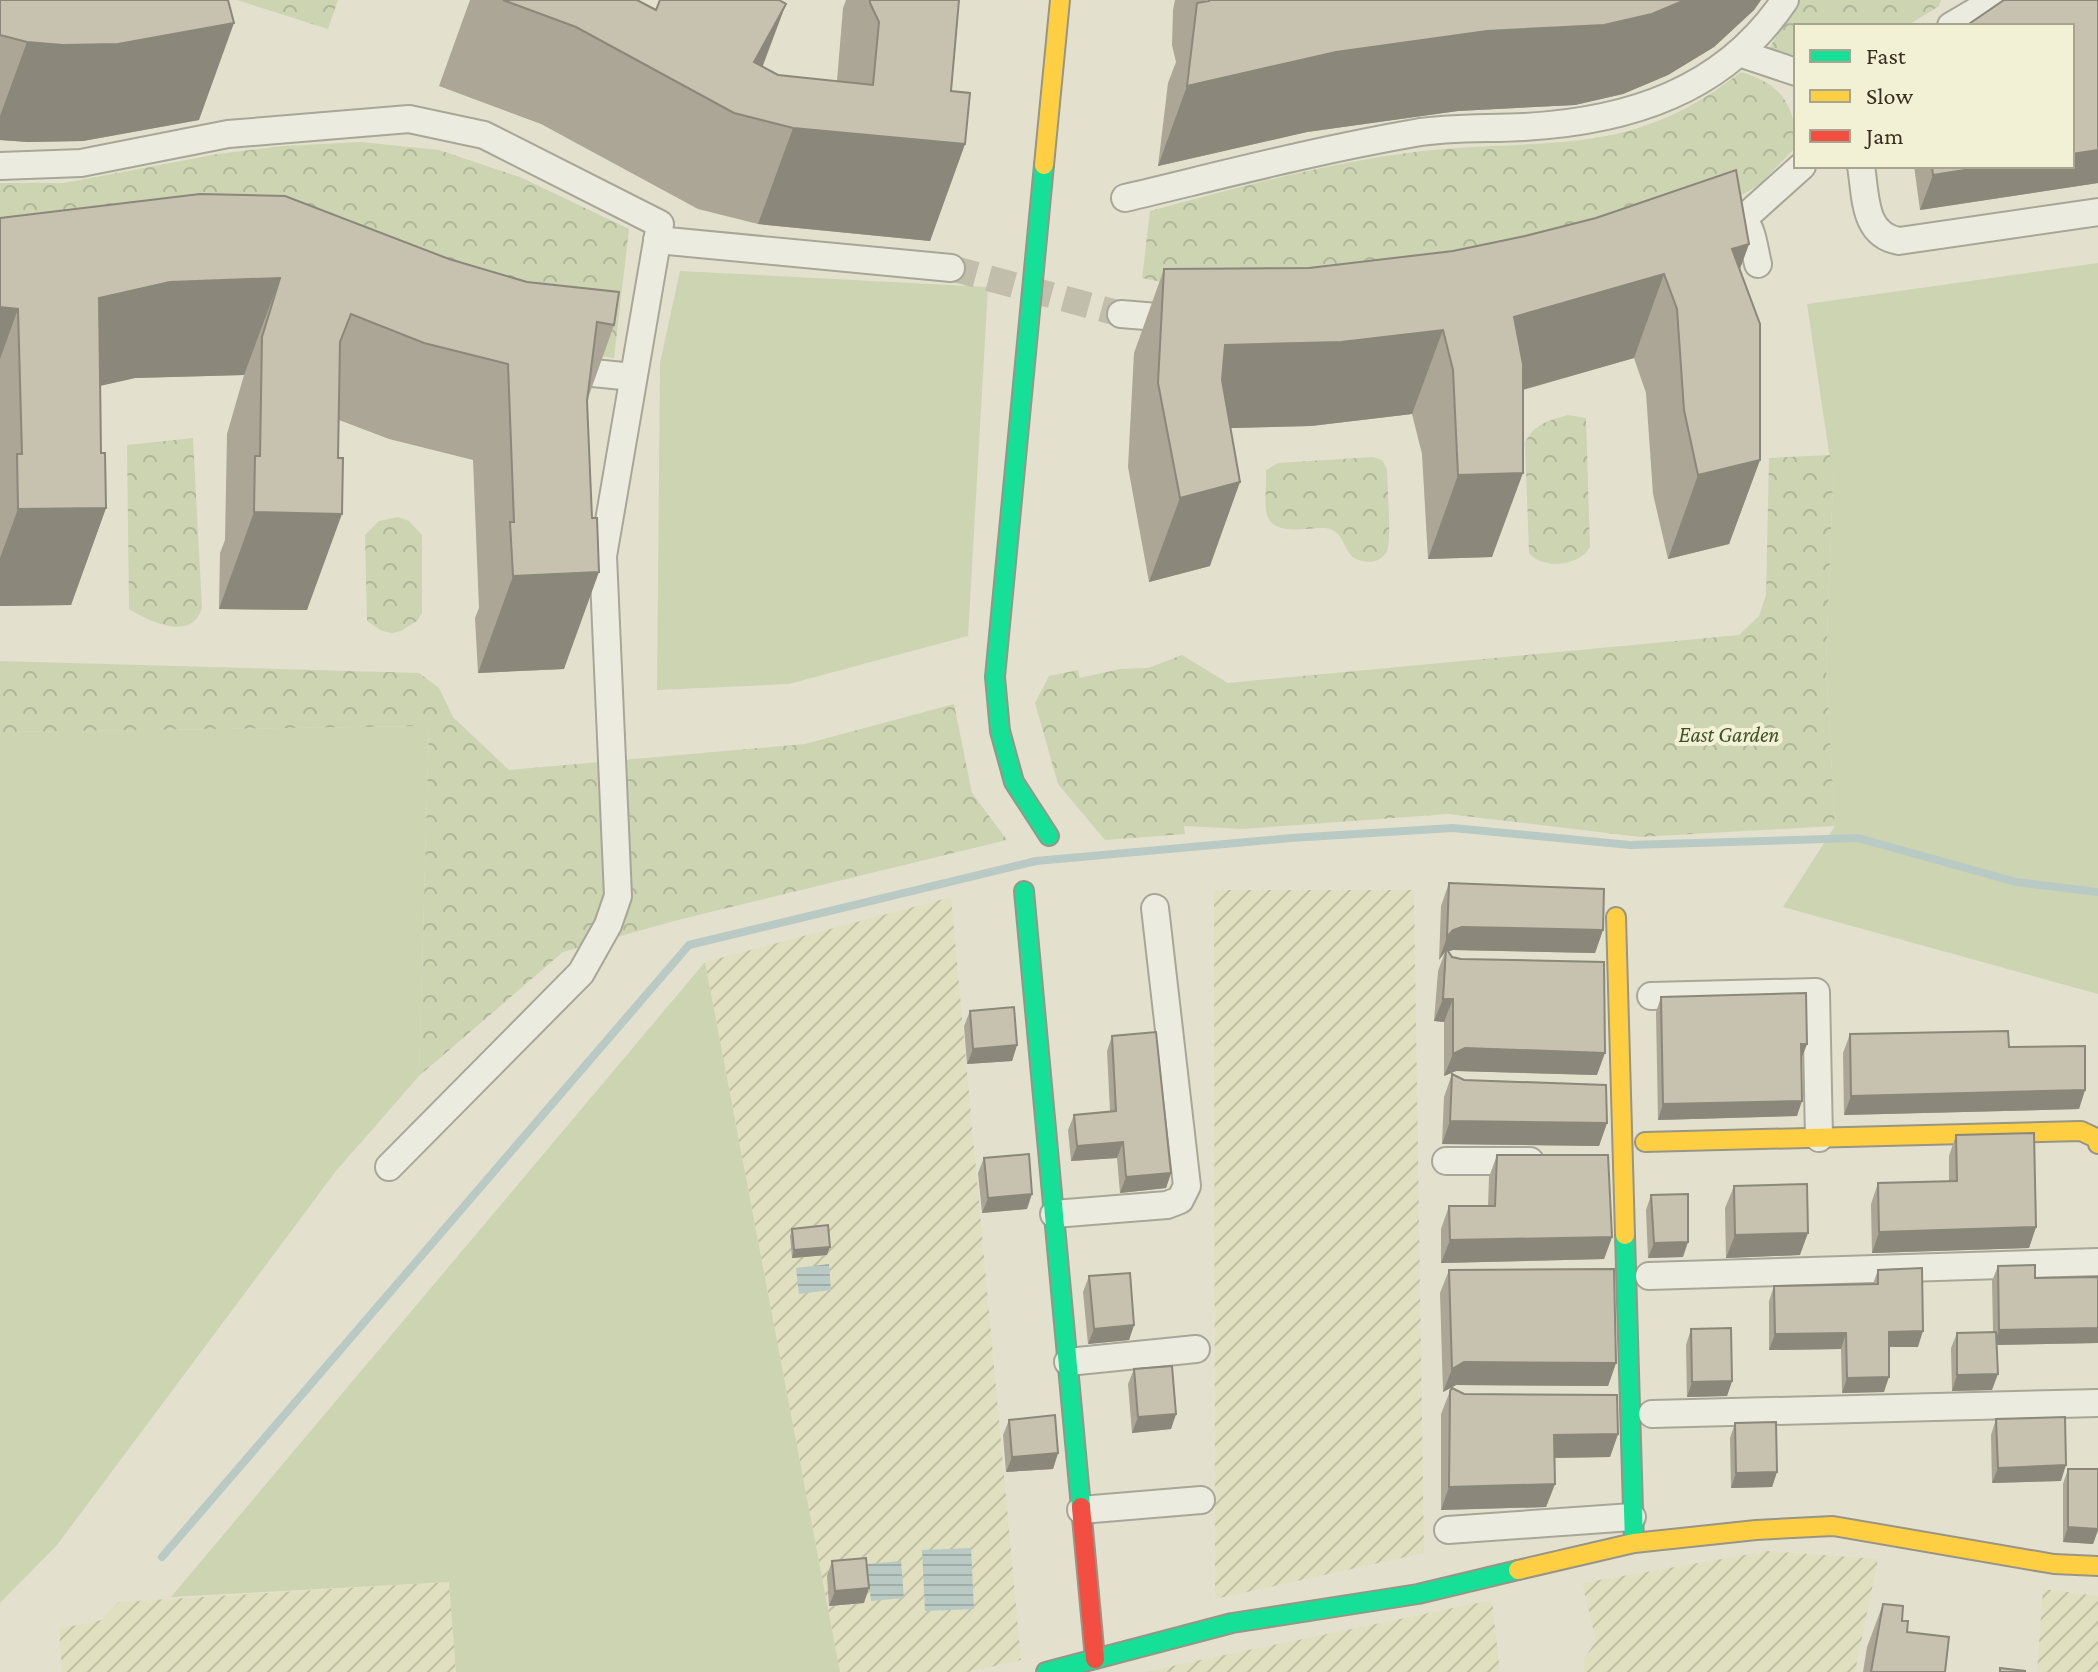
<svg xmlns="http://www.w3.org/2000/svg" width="2098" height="1672" font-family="'Crimson Pro',serif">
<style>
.farmland{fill:url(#farmland-furrows)}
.green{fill:#ccd4b2}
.park{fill:url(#park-crowns)}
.water{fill:url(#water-rules)}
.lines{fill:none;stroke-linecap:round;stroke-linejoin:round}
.stream{stroke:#b9c9c3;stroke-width:8}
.street-tunnel{stroke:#c1beab;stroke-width:26;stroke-dasharray:26 13;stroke-linecap:butt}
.street-casing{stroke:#a8a697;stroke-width:30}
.fast-casing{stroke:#989587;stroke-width:22}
.slow-casing{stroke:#989587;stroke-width:22}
.jam-casing{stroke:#989587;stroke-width:22}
.street{stroke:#ecebe0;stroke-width:26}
.fast{stroke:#16e098;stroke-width:18}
.slow{stroke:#ffcf43;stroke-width:18}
.jam{stroke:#f24e42;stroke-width:18}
.wall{fill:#aba696}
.shaded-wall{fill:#8b877a}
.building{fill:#c7c1af;stroke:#8b877a;stroke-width:2}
.labels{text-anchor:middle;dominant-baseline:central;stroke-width:8;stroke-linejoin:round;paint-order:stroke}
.park-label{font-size:22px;font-style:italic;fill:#3e5228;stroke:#f3f1d5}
</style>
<defs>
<pattern id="farmland-furrows" width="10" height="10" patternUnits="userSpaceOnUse" patternTransform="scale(2)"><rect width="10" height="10" fill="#e0e0c0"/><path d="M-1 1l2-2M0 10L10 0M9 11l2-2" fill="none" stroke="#c1c0a5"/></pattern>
<pattern id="park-crowns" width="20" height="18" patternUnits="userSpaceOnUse" patternTransform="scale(2)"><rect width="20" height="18" fill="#ccd4b2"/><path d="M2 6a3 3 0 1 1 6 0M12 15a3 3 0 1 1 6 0" fill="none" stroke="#b0b699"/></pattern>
<pattern id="water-rules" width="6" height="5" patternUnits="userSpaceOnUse" patternTransform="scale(2)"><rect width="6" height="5" fill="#b9c9c3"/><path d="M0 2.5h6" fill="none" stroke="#a0ada7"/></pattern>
</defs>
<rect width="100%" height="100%" fill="#e3e1ce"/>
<g class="farmland">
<polygon points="1214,890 1414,890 1424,1553 1215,1599"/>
<polygon points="951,897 1021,1660 968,1672 840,1672 705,962"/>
<polygon points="1768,1551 1878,1559 1855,1672 1584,1672 1584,1659 1596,1641 1582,1583"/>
<polygon points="449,1582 456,1672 62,1672 59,1629 102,1620 119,1602"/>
<polygon points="2043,1589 2098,1596 2098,1672 2037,1672"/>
<polygon points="1492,1600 1500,1672 1148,1672 1181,1664"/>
</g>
<g class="green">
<polygon points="2098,263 2098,994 1783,907 1835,826 1826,664 1833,480 1807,304"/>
<polygon points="680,271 988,287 968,636 789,684 657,690 660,363"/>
<polygon points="429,726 419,1076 336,1171 57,1545 0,1603 0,732"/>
<polygon points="705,962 840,1672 456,1672 449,1582 171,1597"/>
</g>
<g class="park">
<polygon points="237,0 338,0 328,29"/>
<path d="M1799 0H1941L1939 6 1907 26H1796V53L1786 56 1769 51C1770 43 1794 10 1799 0Z"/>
<path d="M1741 72C1782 84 1796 106 1796 147L1759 185 1724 205 1573 245 1190 288 1142 278 1150 211C1240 187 1330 162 1423 151 1487 143 1567 148 1628 131 1671 119 1706 99 1741 72Z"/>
<polygon points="361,142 439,150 520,177 629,229 614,358 0,279 0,183 64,183 218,154 283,146"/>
<path d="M1568 415 1586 418 1590 547C1580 566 1543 570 1529 553L1525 443C1534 423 1549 421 1568 415Z"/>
<path d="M193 438 202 608C192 642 150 622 129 609L127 445Z"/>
<polygon points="1830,455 1833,480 1826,664 1835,826 1640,837 1448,814 1243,829 1184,826 1185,834 1105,840 1058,784 1035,703 1049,676 1078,670 1080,678 1120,669 1148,668 1182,655 1228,683 1739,635 1759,616 1766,595 1769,458"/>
<path d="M1373 457 1382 460 1387 469C1387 484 1392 540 1387 551 1380 564 1366 564 1354 558 1344 550 1344 534 1330 529 1323 527 1313 529 1305 529 1255 533 1267 508 1266 470L1278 463Z"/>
<polygon points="398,517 409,521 422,535 422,613 417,621 401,631 392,633 382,631 367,621 365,535 379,521"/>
<polygon points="0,661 419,673 439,688 453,717 509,770 805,744 954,704 972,793 1007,840 678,920 563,952 419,1076 429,726 0,732"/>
</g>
<g class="water">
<polygon points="829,1264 831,1290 799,1294 796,1268"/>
<polygon points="971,1548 974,1609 925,1611 922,1550"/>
<polygon points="901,1561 904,1598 871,1601 867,1564"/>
</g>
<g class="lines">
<polyline class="stream" points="162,1557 689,945 1036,861 1291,838 1453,828 1630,845 1858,838 2016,882 2098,892"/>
<polyline class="street-tunnel" points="951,268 1121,314"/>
<defs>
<g id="street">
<polyline points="1951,26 1995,0"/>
<polyline points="1739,53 1796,72"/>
<polyline points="0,166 81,163 228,134 409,119 484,135 660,224 603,556 618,896 608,925 581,973 389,1167"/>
<path d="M1861 166C1866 196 1863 235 1899 241L2098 212"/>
<path d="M1125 198C1222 175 1317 150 1415 133 1450 127 1488 129 1524 127 1629 121 1724 91 1785 0"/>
<path d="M1713 215C1752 206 1751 235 1758 264"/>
<polyline points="1743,219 1802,166"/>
<polyline points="657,240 951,268"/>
<polyline points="1121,314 1182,319"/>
<polyline points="563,370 633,377"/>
<polyline points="1651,996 1816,992 1819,1138"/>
<polyline points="1446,1161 1530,1161"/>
<polyline points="1054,1214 1167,1205 1180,1200 1187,1186 1155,908"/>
<polyline points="1649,1276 2098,1262"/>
<polyline points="1068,1362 1196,1349"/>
<polyline points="1652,1414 2098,1403"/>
<polyline points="1081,1510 1201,1500"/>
<polyline points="1448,1530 1632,1517"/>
</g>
<g id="fast">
<polyline points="1044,165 995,677 1000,731 1014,782 1049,836"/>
<polyline points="1024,891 1081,1507"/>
<polyline points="1625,1235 1634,1543"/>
<polyline points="1046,1672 1232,1623 1418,1594 1518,1570"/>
</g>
<g id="slow">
<polyline points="1044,165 1060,0"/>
<polyline points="1616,917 1625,1235"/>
<polyline points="1645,1142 2081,1131 2096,1138 2098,1144"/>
<polyline points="1518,1570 1634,1543 1756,1530 1833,1526 2054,1564 2098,1566"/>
</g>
<polyline id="jam" points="1081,1507 1095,1659"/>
</defs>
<use href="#street" class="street-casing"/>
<use href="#fast" class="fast-casing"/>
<use href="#slow" class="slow-casing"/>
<use href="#jam" class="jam-casing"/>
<use href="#street" class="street"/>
<use href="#fast" class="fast"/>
<use href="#slow" class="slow"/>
<use href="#jam" class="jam"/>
</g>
<g class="wall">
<polygon points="0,0 199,120 83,141 28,142 0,140"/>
<polygon points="470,0 637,0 778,75 837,81 843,8 846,0 959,0 951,91 965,144 930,241 758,224 698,209 541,124 439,86"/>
<polygon points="1175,0 1761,0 1754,10 1714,47 1668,75 1623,94 1575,105 1458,111 1307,132 1158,166 1168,83 1176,62 1172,45 1173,10"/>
<polygon points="2098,0 2098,183 1920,210 1914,166 2072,166"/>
<polygon points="0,218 614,325 587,401 564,669 478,673 475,618 479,608 473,460 389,439 339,420 307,610 219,609 220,553 225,540 227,434 244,375 135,378 100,386 101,453 106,508 71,605 0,606"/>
<polygon points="1749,244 1740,269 1760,460 1729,544 1668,559 1653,494 1646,393 1634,358 1523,390 1492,557 1428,559 1422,454 1412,414 1311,426 1231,428 1210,566 1149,582 1128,467 1134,353 1164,269 1309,268"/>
<polygon points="1449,883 1603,930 1595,953 1453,950 1448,951 1452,957 1597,1075 1456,1071 1444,1076 1444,1022 1434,1021 1438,971 1445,952 1439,960 1441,906"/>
<polygon points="1661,997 1807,1044 1802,1058 1797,1116 1658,1120 1656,1012"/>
<polygon points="970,1011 1017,1045 1012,1061 967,1064 964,1026"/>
<polygon points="1850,1034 2009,1047 2085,1090 2079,1109 1844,1115 1843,1053"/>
<polygon points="1112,1036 1171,1173 1166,1188 1120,1193 1117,1158 1071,1161 1068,1130 1074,1115 1110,1111 1107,1051"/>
<polygon points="1452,1074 1464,1080 1607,1123 1599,1146 1442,1144 1444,1097"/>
<polygon points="1956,1135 2036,1227 2029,1248 1872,1253 1871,1204 1878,1183 1949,1182 1949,1156"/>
<polygon points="1497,1155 1612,1237 1604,1259 1441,1263 1441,1229 1449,1206 1488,1206 1489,1177"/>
<polygon points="984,1158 1027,1209 982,1213 978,1173"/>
<polygon points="1734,1186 1800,1255 1726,1258 1725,1208"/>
<polygon points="1651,1195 1683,1257 1648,1258 1646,1210"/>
<polygon points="792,1229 827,1255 792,1258 790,1236"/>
<polygon points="1998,1266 2035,1278 2098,1277 2098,1343 1997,1345 1992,1390 1952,1391 1951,1348 1957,1333 1993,1332 1992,1281"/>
<polygon points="1449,1270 1616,1363 1608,1386 1456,1385 1443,1392 1440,1293"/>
<polygon points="1878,1270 1918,1347 1889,1347 1884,1392 1842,1393 1841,1349 1769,1350 1769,1301 1774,1286 1873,1284"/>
<polygon points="1089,1276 1134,1325 1129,1340 1088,1344 1083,1292"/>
<polygon points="1691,1329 1732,1381 1727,1396 1687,1397 1686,1345"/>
<polygon points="1134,1369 1176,1414 1171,1429 1132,1433 1128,1384"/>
<polygon points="1450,1391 1618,1434 1610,1457 1554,1458 1555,1484 1546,1507 1441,1510 1441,1414"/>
<polygon points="1996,1419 2061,1481 1992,1483 1991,1435"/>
<polygon points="1009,1420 1058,1453 1053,1469 1006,1472 1003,1435"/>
<polygon points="1735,1423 1777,1472 1772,1487 1731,1488 1730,1438"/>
<polygon points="2068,1469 2098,1469 2098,1530 2093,1544 2063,1542 2063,1484"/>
<polygon points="832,1561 864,1603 829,1606 827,1576"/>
<polygon points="1883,1604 1902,1621 1907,1632 1945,1672 1863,1672 1867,1647"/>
</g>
<g class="shaded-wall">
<polygon points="1685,0 1761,0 1754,10 1714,47 1668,75 1623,94 1575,105 1458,111 1307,132 1158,166 1187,86 1336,52"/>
<polygon points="786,4 750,100 754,62"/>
<polygon points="234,23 199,120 83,141 28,142 0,140 0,116 27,42"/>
<polygon points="793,128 965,144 930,241 758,224"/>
<polygon points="2098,150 2098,183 1920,210 1933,175 1990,166 2072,166 2072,154"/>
<polygon points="1749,244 1718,328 1732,249"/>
<polygon points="1664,274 1634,358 1483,401 1514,317"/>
<polygon points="280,278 244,375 135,378 63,394 99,298 170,282"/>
<polygon points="0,307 18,309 0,359"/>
<polygon points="1443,330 1412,414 1311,426 1194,429 1225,345"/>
<polygon points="1760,460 1729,544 1668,559 1698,475"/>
<polygon points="1523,473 1492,557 1428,559 1458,475"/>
<polygon points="1240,482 1210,566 1149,582 1180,498"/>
<polygon points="106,508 71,605 0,606 0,558 18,509"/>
<polygon points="254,512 342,514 307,610 219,609"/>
<polygon points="599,572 564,669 478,673 513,576"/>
<polygon points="1462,927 1603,930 1595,953 1453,950 1446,952 1446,948 1445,952 1439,960 1447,937 1453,930"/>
<polygon points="1443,999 1453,999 1444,1022 1434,1021"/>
<polygon points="1801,1044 1807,1044 1801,1059"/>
<polygon points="1017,1045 1012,1061 967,1064 973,1049"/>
<polygon points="1465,1048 1605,1053 1597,1075 1456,1071 1444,1076 1453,1054"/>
<polygon points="2085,1090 2079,1109 1844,1115 1851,1096"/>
<polygon points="1802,1101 1797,1116 1658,1120 1663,1104"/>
<polygon points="1450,1121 1607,1123 1599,1146 1442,1144"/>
<polygon points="1123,1142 1117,1158 1071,1161 1077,1146"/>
<polygon points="1171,1173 1166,1188 1120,1193 1126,1177"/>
<polygon points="1032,1194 1027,1209 982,1213 988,1198"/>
<polygon points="2036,1227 2029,1248 1872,1253 1879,1232"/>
<polygon points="1808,1233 1800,1255 1726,1258 1735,1235"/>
<polygon points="1612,1237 1604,1259 1441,1263 1450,1240"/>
<polygon points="1688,1242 1683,1257 1648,1258 1654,1243"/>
<polygon points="830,1247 827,1255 792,1258 794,1250"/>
<polygon points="1134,1325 1129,1340 1088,1344 1094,1329"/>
<polygon points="2098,1328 2098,1343 1994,1345 1999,1330"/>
<polygon points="1923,1331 1918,1347 1883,1347 1889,1332"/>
<polygon points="1846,1333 1841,1349 1769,1350 1775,1334"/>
<polygon points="1464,1362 1616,1363 1608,1386 1456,1385 1443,1392 1452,1369"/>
<polygon points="1998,1374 1992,1390 1952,1391 1957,1375"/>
<polygon points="1889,1377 1884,1392 1842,1393 1847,1378"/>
<polygon points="1732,1381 1727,1396 1687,1397 1692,1382"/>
<polygon points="1176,1414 1171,1429 1132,1433 1138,1417"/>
<polygon points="1618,1434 1610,1457 1546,1458 1554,1435"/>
<polygon points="1058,1453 1053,1469 1006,1472 1012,1457"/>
<polygon points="2066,1465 2061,1481 1992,1483 1998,1468"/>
<polygon points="1777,1472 1772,1487 1731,1488 1736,1473"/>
<polygon points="1555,1484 1546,1507 1441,1510 1449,1487"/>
<polygon points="2068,1527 2098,1529 2098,1530 2093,1544 2063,1542"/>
<polygon points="869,1588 864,1603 829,1606 835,1591"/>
</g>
<g class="building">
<polygon points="0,0 228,0 234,23 118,44 63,45 27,42 0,35"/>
<polygon points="503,0 637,0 656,10 660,0 779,0 786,4 754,62 778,75 873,85 879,22 870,3 870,0 959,0 951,91 970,93 965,144 793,128 734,113 576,27"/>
<polygon points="1209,0 1685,0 1652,14 1604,25 1487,31 1336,52 1187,86 1197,3 1209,1"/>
<polygon points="2004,0 2098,0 2098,150 2072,154 2072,26 1966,26"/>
<polygon points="1932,166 1990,166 1933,175"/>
<polygon points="1736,170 1749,244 1732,249 1760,324 1760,460 1698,475 1684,410 1677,309 1664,274 1514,317 1523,364 1523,473 1458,475 1453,370 1443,330 1341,342 1225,345 1222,380 1240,482 1180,498 1158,383 1164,269 1309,268 1453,251 1525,236 1596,218"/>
<polygon points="200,194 285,196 449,259 527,282 619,292 614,325 597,322 587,401 592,518 597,518 599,572 513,576 510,522 514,522 508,364 424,343 351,314 340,342 338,458 343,458 342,514 254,512 255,456 260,456 262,337 280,278 170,282 99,298 101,453 105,453 106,508 18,509 17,454 22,454 18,309 0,307 0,218"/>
<polygon points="1449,883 1604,889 1603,930 1462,927 1453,930 1447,937"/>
<polygon points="1446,948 1452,957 1461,959 1604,962 1605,1053 1465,1048 1453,1054 1453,999 1443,999"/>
<polygon points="1806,993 1807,1044 1801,1044 1802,1101 1663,1104 1661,997"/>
<polygon points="1014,1007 1017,1045 973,1049 970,1011"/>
<polygon points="2008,1031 2009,1047 2085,1046 2085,1090 1851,1096 1850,1034"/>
<polygon points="1156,1032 1171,1173 1126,1177 1123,1142 1077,1146 1074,1115 1116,1111 1112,1036"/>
<polygon points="1452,1074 1464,1080 1606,1085 1607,1123 1450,1121"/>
<polygon points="2034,1133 2036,1227 1879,1232 1878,1183 1957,1181 1956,1135"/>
<polygon points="1029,1154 1032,1194 988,1198 984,1158"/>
<polygon points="1497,1155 1608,1155 1612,1237 1450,1240 1449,1206 1495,1206"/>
<polygon points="1807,1184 1808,1233 1735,1235 1734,1186"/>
<polygon points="1688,1194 1688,1242 1654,1243 1651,1195"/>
<polygon points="828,1225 830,1247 794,1250 792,1229"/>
<polygon points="2035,1265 2035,1278 2098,1277 2098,1328 1999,1330 1998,1266"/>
<polygon points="1922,1268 1923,1331 1889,1332 1889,1377 1847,1378 1846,1333 1775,1334 1774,1286 1878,1284 1878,1270"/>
<polygon points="1614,1269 1616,1363 1464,1362 1452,1369 1449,1270"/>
<polygon points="1130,1273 1134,1325 1094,1329 1089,1276"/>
<polygon points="1731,1328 1732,1381 1692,1382 1691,1329"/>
<polygon points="1996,1332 1998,1374 1957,1375 1957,1333"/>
<polygon points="1172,1366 1176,1414 1138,1417 1134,1369"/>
<polygon points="1452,1388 1464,1394 1617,1395 1618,1434 1554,1435 1555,1484 1449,1487 1450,1391"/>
<polygon points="1055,1415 1058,1453 1012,1457 1009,1420"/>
<polygon points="2065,1417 2066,1465 1998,1468 1996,1419"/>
<polygon points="1776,1422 1777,1472 1736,1473 1735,1423"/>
<polygon points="2068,1469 2098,1469 2098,1529 2068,1527"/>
<polygon points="866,1558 869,1588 835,1591 832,1561"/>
<polygon points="1883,1604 1903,1606 1902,1621 1908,1621 1907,1632 1949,1637 1945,1672 1871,1672"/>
<polygon points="2000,1668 2025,1671 2025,1672 2000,1672"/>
</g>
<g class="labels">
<g class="park-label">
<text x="1729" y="734">East Garden</text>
</g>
</g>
<rect x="1794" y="24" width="280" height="144" fill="#f3f1d5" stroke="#a8a48d" stroke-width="2"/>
<rect x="1810" y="50" width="40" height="12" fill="#16e098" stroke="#a8a48d" stroke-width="2"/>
<text x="1866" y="64" font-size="24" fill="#373020">Fast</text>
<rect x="1810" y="90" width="40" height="12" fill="#ffcf43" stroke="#a8a48d" stroke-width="2"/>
<text x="1866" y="104" font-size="24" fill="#373020">Slow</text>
<rect x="1810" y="130" width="40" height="12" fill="#f24e42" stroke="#a8a48d" stroke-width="2"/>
<text x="1866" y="144" font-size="24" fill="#373020">Jam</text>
</svg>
